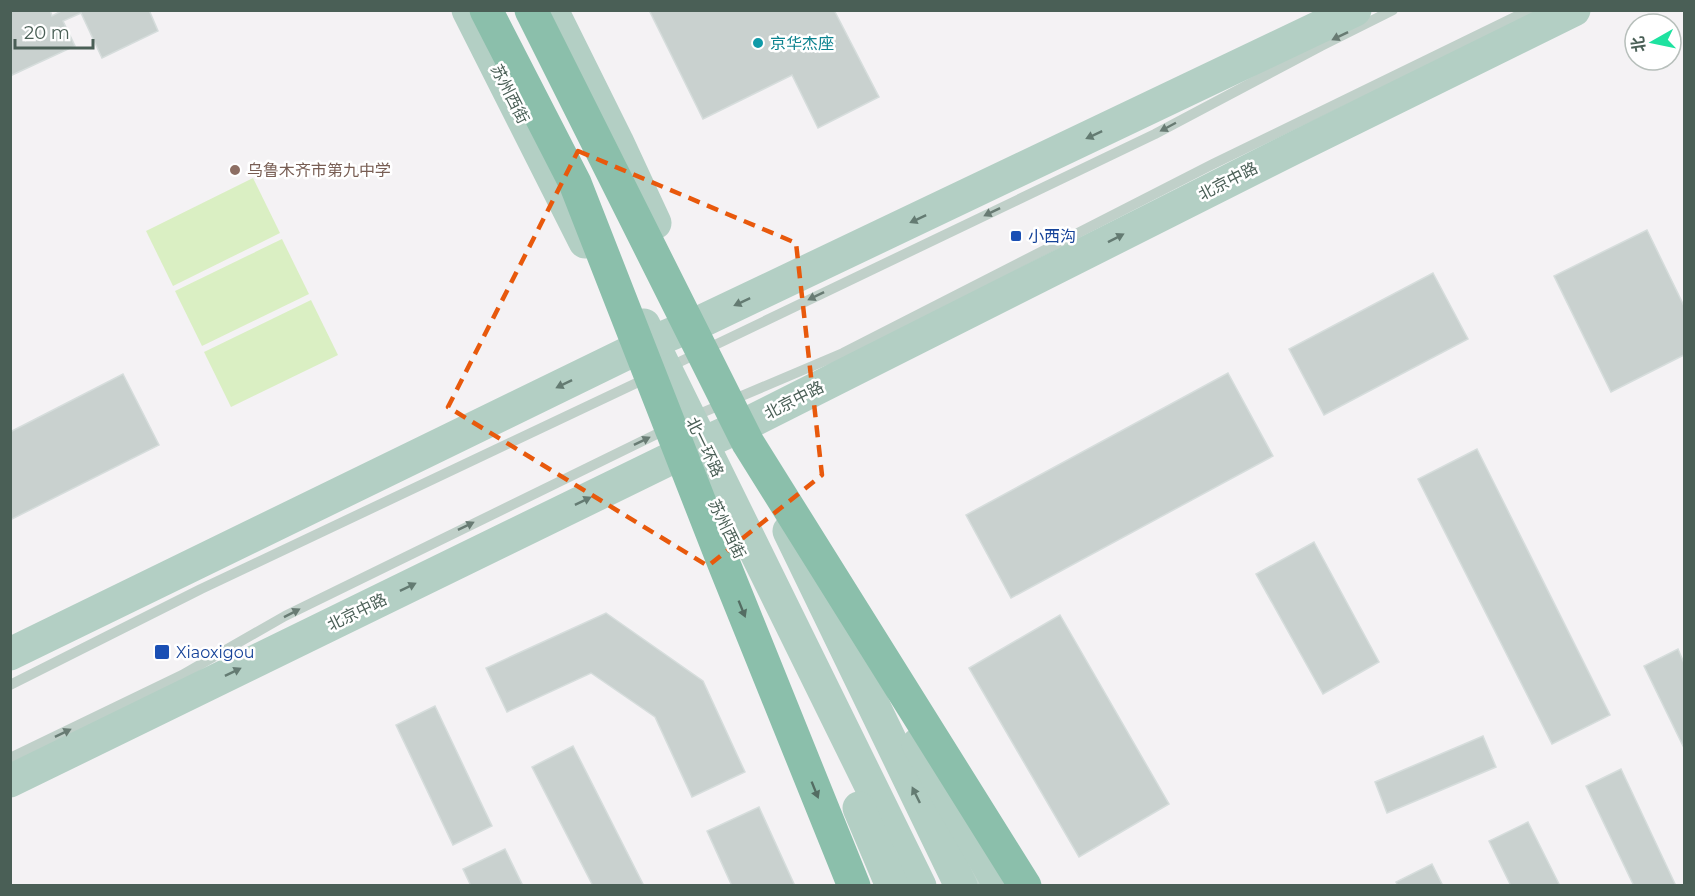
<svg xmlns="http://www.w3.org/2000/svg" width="1695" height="896" font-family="Montserrat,'Noto Sans SC',sans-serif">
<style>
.garden{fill:#daefc3}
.building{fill:#c9d1cf;stroke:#d6dddc;stroke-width:1.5}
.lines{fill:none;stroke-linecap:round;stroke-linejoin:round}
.lane{stroke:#c0d0c9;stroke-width:10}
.secondary{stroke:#c0d5cd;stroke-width:30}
.primary{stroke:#b3cfc4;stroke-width:33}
.highway{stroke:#8bbfab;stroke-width:33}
.oneway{fill:#687b73}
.oneway2{fill:#647b72}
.oneway3{fill:#546d63}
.marked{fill:none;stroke:#e8590c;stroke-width:4.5;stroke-dasharray:12 8;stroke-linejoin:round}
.culture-dot{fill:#0f9aa8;stroke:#fff;stroke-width:2}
.education-dot{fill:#8d6e63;stroke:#fff;stroke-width:2}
.transit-dot{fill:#1a4fb4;stroke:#fff;stroke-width:2}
.labels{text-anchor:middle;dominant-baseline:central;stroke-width:5;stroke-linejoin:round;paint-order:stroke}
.culture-label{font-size:16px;fill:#0d838f;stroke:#fff;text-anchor:start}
.street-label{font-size:16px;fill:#4a5f56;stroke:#fff}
.education-label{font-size:16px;fill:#785e54;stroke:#fff;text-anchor:start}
.transit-label{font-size:16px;fill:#164399;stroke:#fff;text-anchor:start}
</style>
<rect width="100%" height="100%" fill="#f4f2f4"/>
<g class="garden">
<polygon points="253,178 280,233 173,286 146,231"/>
<polygon points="282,239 309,294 202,346 175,291"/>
<polygon points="311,300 338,355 231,407 204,352"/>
</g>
<g class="building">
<polygon points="10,10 50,10 52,16 63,10 149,10 158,31 102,58 81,13 63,21 75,46 10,76"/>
<polygon points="649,10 834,10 879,97 818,128 792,75 703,119"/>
<polygon points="1647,230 1684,306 1684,355 1611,392 1554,276"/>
<polygon points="1433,273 1468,339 1324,415 1289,349"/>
<polygon points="1228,373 1273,456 1011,598 966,515"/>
<polygon points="123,374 159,445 10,520 10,432"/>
<polygon points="1477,449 1610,715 1552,744 1418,479"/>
<polygon points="1314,542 1379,662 1323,694 1256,574"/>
<polygon points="606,613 703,681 745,772 692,797 655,717 591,673 507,712 486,668"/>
<polygon points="1060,615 1169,804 1079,857 969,668"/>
<polygon points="1678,649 1684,663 1684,748 1644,666"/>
<polygon points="435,706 492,826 453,845 396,725"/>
<polygon points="1483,736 1496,767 1387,813 1375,782"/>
<polygon points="573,746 644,886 593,886 532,767"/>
<polygon points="1621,769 1676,886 1634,886 1586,786"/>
<polygon points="759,807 795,886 732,886 707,831"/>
<polygon points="1528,822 1560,886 1511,886 1489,841"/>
<polygon points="505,849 523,886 471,886 463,869"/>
<polygon points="1432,864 1443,886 1398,886 1396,882"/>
</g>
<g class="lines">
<g class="lane">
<polyline points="669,367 1155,134 1321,46 1393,10"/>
<polyline points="692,417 843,353 1213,164 1529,10"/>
<polyline points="10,685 201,589 647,378"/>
<polyline points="10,758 182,675 285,616 667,429"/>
</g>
<polyline class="secondary" points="956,833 978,886"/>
<g class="primary">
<polyline points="468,10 585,242"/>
<polyline points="552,10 617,141 655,223"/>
<polyline points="644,325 920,886"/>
<polyline points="789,531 961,886"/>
<polyline points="10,654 638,348 700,322 1355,10"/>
<polyline points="918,744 1000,886"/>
<polyline points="10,781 688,450 752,421 1290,150 1574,10"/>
<polyline points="859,808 892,886"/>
</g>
<g class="highway">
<polyline points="486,10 575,183 724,564 854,886"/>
<polyline points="531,10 748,443 1025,886"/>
</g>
</g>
<defs><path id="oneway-solid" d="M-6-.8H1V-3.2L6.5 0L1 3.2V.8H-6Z" transform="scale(1.5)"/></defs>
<g class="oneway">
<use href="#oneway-solid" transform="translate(1340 36) rotate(154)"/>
<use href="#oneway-solid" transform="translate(1168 127) rotate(152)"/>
<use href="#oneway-solid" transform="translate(992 212) rotate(154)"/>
<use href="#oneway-solid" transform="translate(816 296) rotate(154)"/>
<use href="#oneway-solid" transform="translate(642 441) rotate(-26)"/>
<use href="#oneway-solid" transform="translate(466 526) rotate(-26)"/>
<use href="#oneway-solid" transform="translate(292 613) rotate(-27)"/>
<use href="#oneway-solid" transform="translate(63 733) rotate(-26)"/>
</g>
<g class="oneway2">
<use href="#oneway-solid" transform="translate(1094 135) rotate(155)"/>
<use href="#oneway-solid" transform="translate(918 219) rotate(155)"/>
<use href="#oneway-solid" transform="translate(1116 238) rotate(-27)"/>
<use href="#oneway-solid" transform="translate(742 302) rotate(155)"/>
<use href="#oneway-solid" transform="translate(564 384) rotate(154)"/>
<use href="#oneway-solid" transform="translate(583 501) rotate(-26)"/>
<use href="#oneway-solid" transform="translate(408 587) rotate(-26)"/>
<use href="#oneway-solid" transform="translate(233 672) rotate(-26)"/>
<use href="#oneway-solid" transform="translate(916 795) rotate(-116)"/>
</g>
<g class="oneway3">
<use href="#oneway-solid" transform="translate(742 609) rotate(68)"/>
<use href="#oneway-solid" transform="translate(815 790) rotate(68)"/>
</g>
<path class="marked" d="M578 151 796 243 822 475 708 566 448 407Z"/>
<circle class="culture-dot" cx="758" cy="43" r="6"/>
<circle class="education-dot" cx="235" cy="170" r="6"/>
<g class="transit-dot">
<rect x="1010" y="230" width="12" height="12" rx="3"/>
<rect x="154" y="644" width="16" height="16" rx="3"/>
</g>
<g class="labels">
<g class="culture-label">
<text x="770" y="43">京华杰座</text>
</g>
<g class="street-label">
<text transform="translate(510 94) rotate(63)">苏州西街</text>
<text transform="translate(1228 181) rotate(-27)">北京中路</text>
<text transform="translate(794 400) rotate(-27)">北京中路</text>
<text transform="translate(705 447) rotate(64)">北一环路</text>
<text transform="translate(727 529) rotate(64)">苏州西街</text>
<text transform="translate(357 612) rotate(-26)">北京中路</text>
</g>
<g class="education-label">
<text x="247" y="170">乌鲁木齐市第九中学</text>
</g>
<g class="transit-label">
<text x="1028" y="236">小西沟</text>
<text x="176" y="652">Xiaoxigou</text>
</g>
</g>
<rect width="1695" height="896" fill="none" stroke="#4a5f56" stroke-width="24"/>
<g transform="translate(1653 42) rotate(261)"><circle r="28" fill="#ffffff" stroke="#b7bfbb" stroke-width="1.5"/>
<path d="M0-4.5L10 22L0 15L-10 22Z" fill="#1ee2a0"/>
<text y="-9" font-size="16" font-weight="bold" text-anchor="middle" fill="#4a5f56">北</text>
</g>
<path d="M15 39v9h78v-9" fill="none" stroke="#4a5f56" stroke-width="3"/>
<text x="24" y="39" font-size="18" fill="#4a5f56" stroke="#ffffff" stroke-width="4.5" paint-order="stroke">20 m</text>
</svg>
